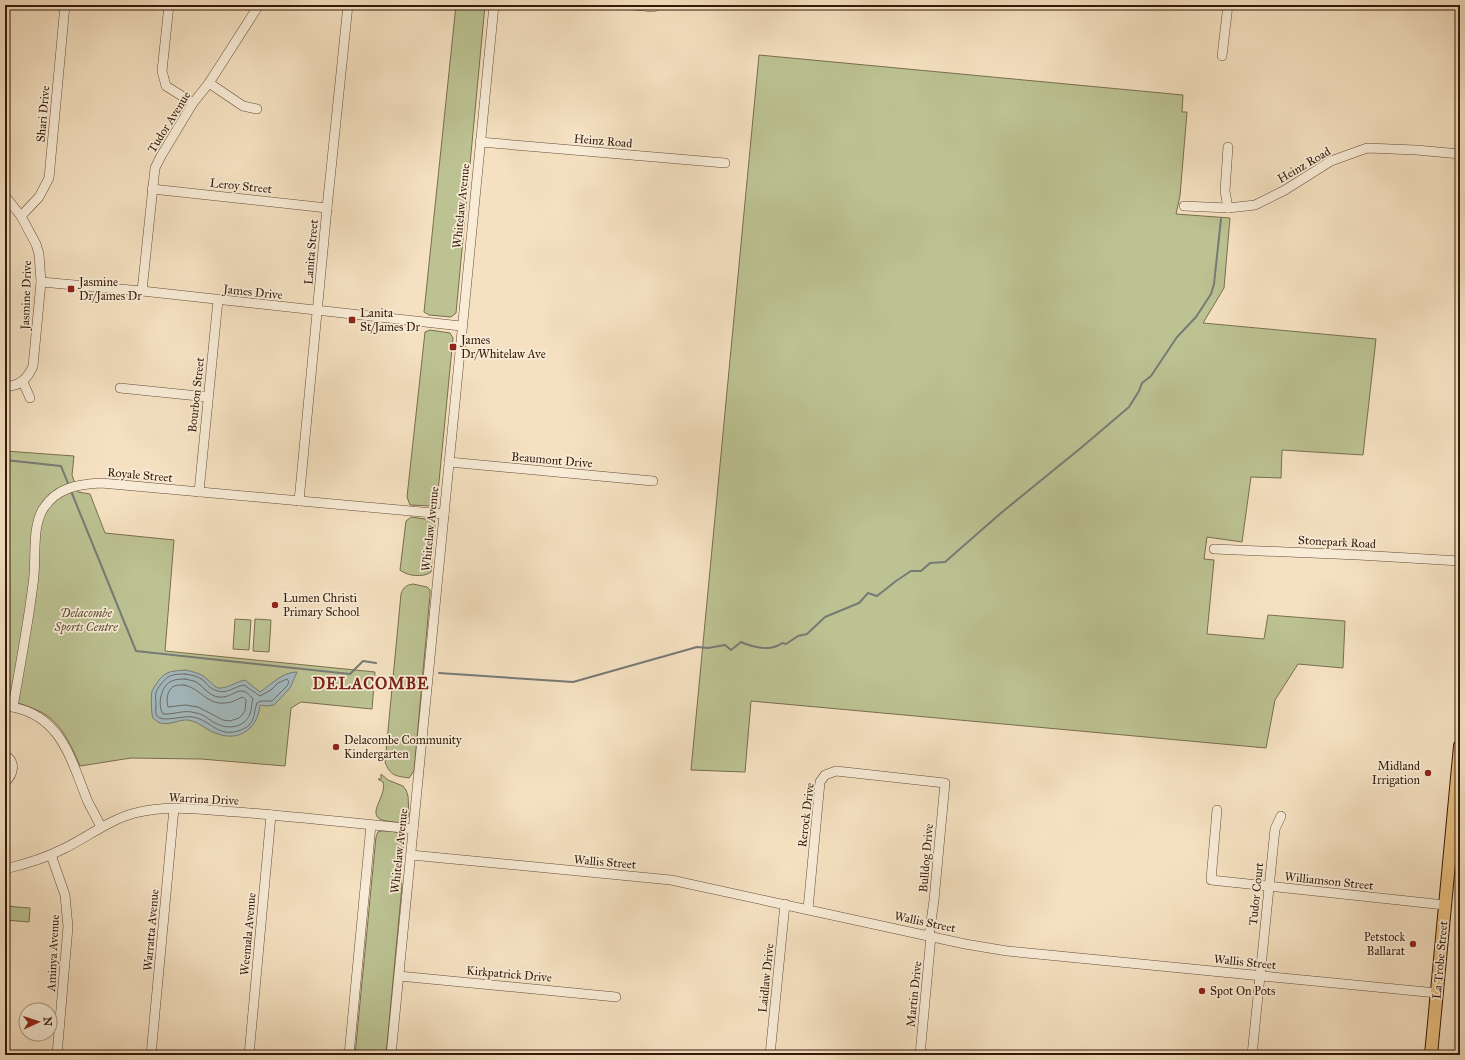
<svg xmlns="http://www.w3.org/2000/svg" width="1465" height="1060" font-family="'IM FELL Great Primer',serif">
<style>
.green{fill:#bcc292;stroke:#786e4e}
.water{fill:#a3babf;stroke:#777a76}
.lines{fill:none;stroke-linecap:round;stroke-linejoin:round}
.shore{stroke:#6c6a64;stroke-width:1}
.stream{stroke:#777a76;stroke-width:2}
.minor-casing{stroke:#654b37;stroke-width:10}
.major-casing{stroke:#351909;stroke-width:14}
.minor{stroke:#f8ecd7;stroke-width:9}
.major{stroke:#eac080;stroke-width:12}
.poi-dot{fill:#8f2418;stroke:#f8ecd7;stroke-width:1.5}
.labels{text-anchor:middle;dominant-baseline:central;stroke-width:3.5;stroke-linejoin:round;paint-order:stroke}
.street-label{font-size:12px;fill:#351909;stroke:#f8ecd7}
.poi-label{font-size:12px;fill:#351909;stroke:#f8ecd7;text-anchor:start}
.park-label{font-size:12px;font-style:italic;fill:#5e4c32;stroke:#f8ecd7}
.district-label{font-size:16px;font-weight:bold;letter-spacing:1px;fill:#7a1f14;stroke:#f8ecd7}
</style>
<rect width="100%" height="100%" fill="#f5e1c1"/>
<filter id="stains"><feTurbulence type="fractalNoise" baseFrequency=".005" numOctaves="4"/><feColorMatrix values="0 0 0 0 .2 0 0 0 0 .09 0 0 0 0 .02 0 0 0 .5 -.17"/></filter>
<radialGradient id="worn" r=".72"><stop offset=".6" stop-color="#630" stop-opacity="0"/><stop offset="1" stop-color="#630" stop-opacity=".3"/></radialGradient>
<g class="green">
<polygon points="456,5 485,5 456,313 451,317 429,315 424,312"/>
<polygon points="759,55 1183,95 1182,112 1187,112 1180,196 1176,214 1230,218 1224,288 1203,323 1376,339 1363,455 1282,450 1281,478 1251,477 1242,542 1207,537 1204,559 1214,560 1207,634 1264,639 1268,615 1345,621 1343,668 1298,664 1275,700 1266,748 751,701 745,772 691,770"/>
<polygon points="430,330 450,333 453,338 437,502 432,506 410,505 407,497 425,332"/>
<path d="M5 451 74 456 72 475 78 492 90 494 105 533 174 540 165 651 375 672 372 709 301 702 291 708 285 766 201 759 131 758 80 766C72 747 61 722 41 712 31 707 20 704 10 700H5Z"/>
<path d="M411 517 432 520 435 525 431 572C423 578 407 576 400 570L406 521Z"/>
<path d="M413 584 427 587 430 590V595L414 771 409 778C396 776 390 776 385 762L401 594C403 587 407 585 413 584Z"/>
<polygon points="235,619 251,620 249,650 233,649"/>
<polygon points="255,619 271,620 269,652 253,651"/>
<path d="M381 774 388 780 403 786 406 790 408 796 409 816 403 822C398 823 393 822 387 821 362 818 388 796 383 782L378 779H381Z"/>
<path d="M381 831C389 831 400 830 404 839L401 873 402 886 386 1055H355L376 837 378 832Z"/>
<polygon points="5,906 30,908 29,922 5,920"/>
</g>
<path class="water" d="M186 670C193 672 200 673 206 678 210 681 213 686 218 688 226 689 236 682 245 680L260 692C272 684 282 672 297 672L290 688 274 705 267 706 260 705C258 727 241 742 218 734 207 731 200 722 188 720 179 719 167 727 158 722 158 722 154 719 153 718 151 714 151 695 152 691 154 687 159 679 163 676 169 670 178 671 186 670Z"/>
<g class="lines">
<g class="shore">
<path d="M185 674C192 675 197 676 203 680 207 684 211 690 218 691 228 694 235 686 244 685L260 696 271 690 278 683 287 679 289 682 287 686 272 701H261L257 703C253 714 256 724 241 730 218 739 211 720 193 717 184 715 162 723 157 716 155 713 156 708 156 704 156 701 155 696 156 692 159 686 166 676 173 675 177 674 181 674 185 674Z"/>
<path d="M185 679C188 680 191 680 194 681 203 685 207 695 218 697 235 699 239 681 253 699 251 704 252 709 250 714 244 728 228 730 215 723 209 720 204 714 196 713 184 709 174 715 163 714 157 705 161 685 172 681 176 679 181 679 185 679Z"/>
<path d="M184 685C203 689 207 708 231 702 235 701 239 698 243 697L246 700 245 711 242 715 239 718 230 721 223 720 198 707 185 705 168 707C166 700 167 690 174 686 177 685 181 685 184 685Z"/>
</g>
<g class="stream">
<polyline points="5,460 61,466 69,486"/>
<polyline points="71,491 136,651 350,674 363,661 376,663"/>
<path d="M439 673 573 682 697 647 708 648 725 645 731 650 741 642C752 647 771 652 782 643L786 644 798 636 807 634 825 617 859 603 868 593 877 596 896 581 911 571H921L930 563 945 562 1001 513 1082 447 1129 407 1139 391 1142 383 1151 376 1177 337 1196 317 1211 294 1214 284 1221 219"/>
</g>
<defs>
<g id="minor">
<polyline points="169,5 162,71 166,86 193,103"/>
<polyline points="633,5 654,7"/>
<polyline points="1222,56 1228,5"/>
<polyline points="209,83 243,106 257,109"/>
<polyline points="480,142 725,163"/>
<polyline points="152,189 327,208"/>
<path d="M5 196 21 216 36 244 39 254 41 282 33 366C28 378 20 387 5 386"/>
<polyline points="1184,206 1228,208 1255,205 1285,190 1331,161 1367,148 1416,150 1460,154"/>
<polyline points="1228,208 1225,191 1228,147"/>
<polyline points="21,216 39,197 49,178 65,5"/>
<polyline points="41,282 142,291 461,326"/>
<polyline points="142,291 155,168 161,156 193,103 209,83 259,5"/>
<polyline points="23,382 30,398"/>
<polyline points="120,388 208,397"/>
<polyline points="449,462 653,481"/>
<polyline points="199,492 218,300"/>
<polyline points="299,501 327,208 348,5"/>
<polyline points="1214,549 1358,555 1460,561"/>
<path d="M5 706C61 712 70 758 88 802 92 810 97 818 101 827"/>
<path d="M13 707C20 666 28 625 33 584 37 561 31 529 43 509 56 488 78 484 101 483L444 514"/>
<path d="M5 755C16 762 14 774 5 782"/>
<polyline points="1217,810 1211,880 1445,905"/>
<polyline points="51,855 65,895 68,927 57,1055"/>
<polyline points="411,855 671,880 965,944 1007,951 1437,993"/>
<path d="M5 869C26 864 46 858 65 848 89 836 109 820 135 813 169 804 204 810 238 812 297 817 355 823 413 829"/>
<polyline points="808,909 820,782 825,775 836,771 945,783 934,900 929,936"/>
<polyline points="399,976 616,997"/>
<polyline points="151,1055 174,808"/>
<polyline points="249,1055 271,815"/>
<polyline points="349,1055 371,825"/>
<polyline points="391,1055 494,5"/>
<polyline points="770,1055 785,904"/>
<polyline points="920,1055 931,936"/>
<polyline points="1252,1055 1275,829 1281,816"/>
</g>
<polyline id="major" points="1431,1055 1460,746"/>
</defs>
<use href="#minor" class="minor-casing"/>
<use href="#major" class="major-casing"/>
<use href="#minor" class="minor"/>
<use href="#major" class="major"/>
</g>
<g class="poi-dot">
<rect x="67" y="285" width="8" height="8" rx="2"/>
<rect x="348" y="316" width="8" height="8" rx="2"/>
<rect x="449" y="343" width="8" height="8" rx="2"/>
<circle cx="275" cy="605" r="4"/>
<circle cx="336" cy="747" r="4"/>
<circle cx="1428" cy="773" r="4"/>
<circle cx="1413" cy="944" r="4"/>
<circle cx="1202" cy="991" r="4"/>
</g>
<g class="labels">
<g class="street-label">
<text transform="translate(43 114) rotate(-85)">Shari Drive</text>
<text transform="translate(169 122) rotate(-58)">Tudor Avenue</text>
<text transform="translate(603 141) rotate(5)">Heinz Road</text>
<text transform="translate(1304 165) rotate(-30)">Heinz Road</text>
<text transform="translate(241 186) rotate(6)">Leroy Street</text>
<text transform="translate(461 206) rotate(-84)">Whitelaw Avenue</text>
<text transform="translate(311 252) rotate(-85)">Lanita Street</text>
<text transform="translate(253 292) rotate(6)">James Drive</text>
<text transform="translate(26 295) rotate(-88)">Jasmine Drive</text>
<text transform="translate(196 395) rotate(-84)">Bourbon Street</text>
<text transform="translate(552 460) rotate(5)">Beaumont Drive</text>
<text transform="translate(140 475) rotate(5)">Royale Street</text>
<text transform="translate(430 529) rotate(-84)">Whitelaw Avenue</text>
<text transform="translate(1337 542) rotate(3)">Stonepark Road</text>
<text transform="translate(204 799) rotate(3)">Warrina Drive</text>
<text transform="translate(806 815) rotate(-83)">Rerock Drive</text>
<text transform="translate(399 851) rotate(-84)">Whitelaw Avenue</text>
<text transform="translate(926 858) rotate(-85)">Bulldog Drive</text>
<text transform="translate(605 862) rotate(5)">Wallis Street</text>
<text transform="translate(1329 881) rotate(6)">Williamson Street</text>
<text transform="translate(1256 894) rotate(-84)">Tudor Court</text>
<text transform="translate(925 922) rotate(12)">Wallis Street</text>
<text transform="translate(151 930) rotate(-85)">Warratta Avenue</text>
<text transform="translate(248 934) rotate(-85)">Weemala Avenue</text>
<text transform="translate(53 953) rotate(-87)">Aminya Avenue</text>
<text transform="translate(1440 960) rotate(-85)">La Trobe Street</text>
<text transform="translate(1245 962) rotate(6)">Wallis Street</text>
<text transform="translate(509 974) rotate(5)">Kirkpatrick Drive</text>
<text transform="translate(766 978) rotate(-84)">Laidlaw Drive</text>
<text transform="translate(914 994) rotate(-84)">Martin Drive</text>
</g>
<g class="poi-label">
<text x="79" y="282">Jasmine<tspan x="79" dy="14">Dr/James Dr</tspan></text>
<text x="360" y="313">Lanita<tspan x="360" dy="14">St/James Dr</tspan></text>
<text x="461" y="340">James<tspan x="461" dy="14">Dr/Whitelaw Ave</tspan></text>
<text x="283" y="598">Lumen Christi<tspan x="283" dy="14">Primary School</tspan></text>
<text x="344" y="740">Delacombe Community<tspan x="344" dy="14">Kindergarten</tspan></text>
<text x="1420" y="766" text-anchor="end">Midland<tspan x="1420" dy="14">Irrigation</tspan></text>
<text x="1405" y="937" text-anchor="end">Petstock<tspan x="1405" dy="14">Ballarat</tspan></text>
<text x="1210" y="991">Spot On Pots</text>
</g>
<g class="park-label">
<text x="86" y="613">Delacombe<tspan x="86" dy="14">Sports Centre</tspan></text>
</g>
<g class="district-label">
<text x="371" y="683">DELACOMBE</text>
</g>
</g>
<rect width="1465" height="1060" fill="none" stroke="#f5e1c1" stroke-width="20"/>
<rect x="6" y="6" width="1453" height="1048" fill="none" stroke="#351909" stroke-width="2"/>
<rect x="10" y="10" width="1445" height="1040" fill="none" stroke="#351909"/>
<g transform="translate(38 1022) rotate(87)"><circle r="19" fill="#f8ecd7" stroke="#aa9885"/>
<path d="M0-3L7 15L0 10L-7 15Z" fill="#8f2418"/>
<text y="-6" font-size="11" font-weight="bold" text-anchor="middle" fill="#351909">N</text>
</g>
<rect width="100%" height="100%" filter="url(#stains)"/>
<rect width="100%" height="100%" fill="url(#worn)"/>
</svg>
